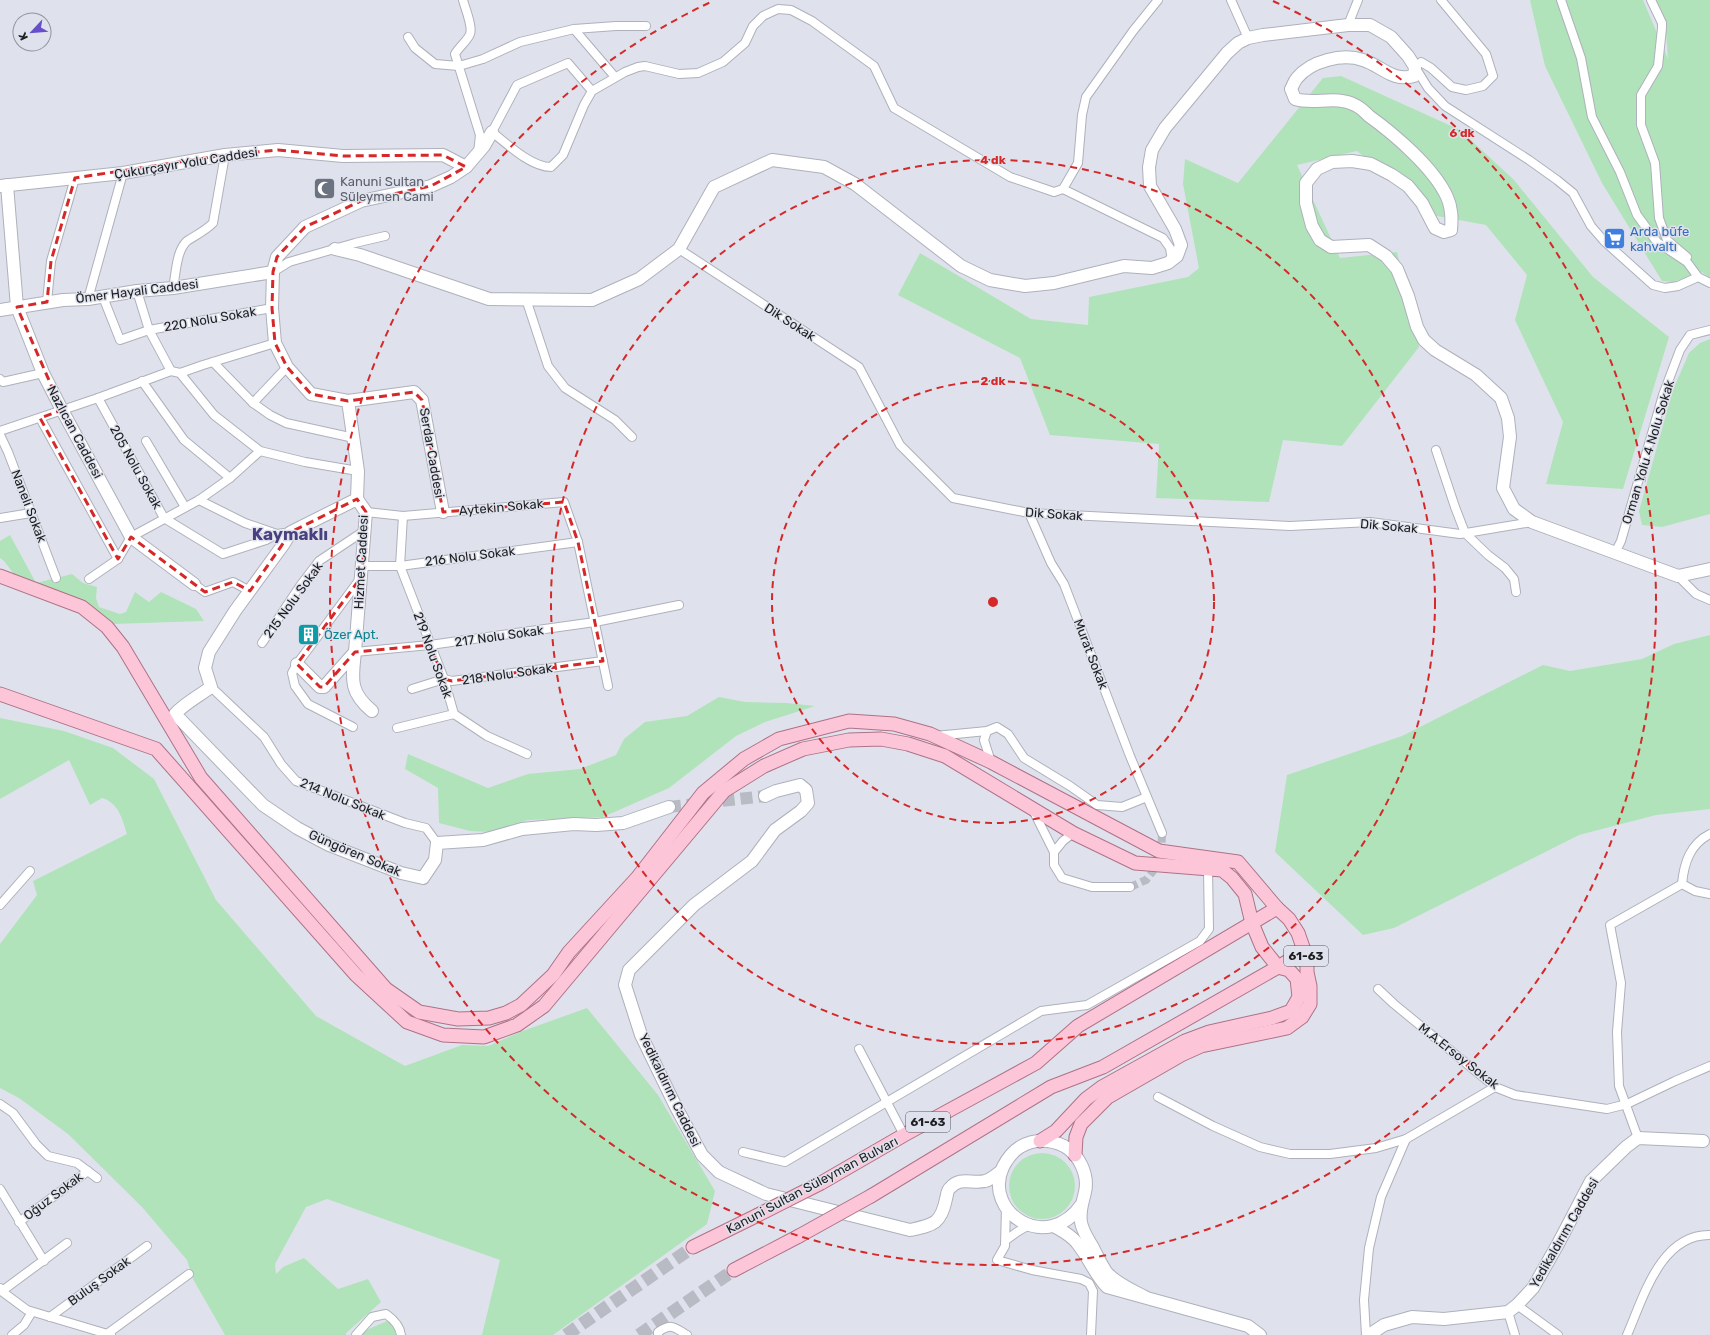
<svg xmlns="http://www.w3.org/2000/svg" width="1710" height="1335" font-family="Rubik,sans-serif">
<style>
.green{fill:#b0e3ba}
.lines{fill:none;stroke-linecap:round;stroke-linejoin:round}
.street-tunnel{stroke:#b8bbc3;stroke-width:8;stroke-dasharray:8 4;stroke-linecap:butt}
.secondary-tunnel{stroke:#b8bbc3;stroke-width:12;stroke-dasharray:12 6;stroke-linecap:butt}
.primary-tunnel{stroke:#b8bbc3;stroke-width:13;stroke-dasharray:13 6;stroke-linecap:butt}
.street-casing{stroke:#aeb1bb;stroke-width:10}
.secondary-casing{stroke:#aeb1bb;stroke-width:14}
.primary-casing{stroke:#ae7287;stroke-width:15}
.street{stroke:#fff;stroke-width:8}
.secondary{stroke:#fff;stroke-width:12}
.primary{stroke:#fdc6d8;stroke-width:13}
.primary-bridge-casing{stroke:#ae7287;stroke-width:15;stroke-linecap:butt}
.primary-bridge{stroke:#fdc6d8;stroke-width:13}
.marked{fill:none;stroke:#d62828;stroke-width:3;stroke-dasharray:8 5;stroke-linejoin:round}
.ring{fill:none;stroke:#d62828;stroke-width:2;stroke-dasharray:7 5}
.labels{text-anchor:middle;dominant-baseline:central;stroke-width:3;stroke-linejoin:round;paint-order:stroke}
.shield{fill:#dfe2ec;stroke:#56595e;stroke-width:1}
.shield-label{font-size:12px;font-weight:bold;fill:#1c1e21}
.street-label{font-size:13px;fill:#1c1e21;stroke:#dfe2ec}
.worship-label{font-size:13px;fill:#5b616d;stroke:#dfe2ec;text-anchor:start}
.shop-label{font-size:13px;fill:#366cbe;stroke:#dfe2ec;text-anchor:start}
.culture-label{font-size:13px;fill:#0d838f;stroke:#dfe2ec;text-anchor:start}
.district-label{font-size:17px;font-weight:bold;fill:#49417f;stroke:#dfe2ec}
.centre{fill:#d62828;stroke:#dfe2ec;stroke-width:2}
.ring-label{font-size:12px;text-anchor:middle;font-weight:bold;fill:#d62828;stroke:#dfe2ec;stroke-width:3;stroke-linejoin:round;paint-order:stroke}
</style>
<rect width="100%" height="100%" fill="#dfe2ec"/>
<g class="green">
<polygon points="1530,0 1643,0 1668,59 1665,20 1655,0 1710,0 1710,278 1702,272 1673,282 1662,281 1602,183 1545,66"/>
<polygon points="1341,76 1460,130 1514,180 1593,277 1669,337 1623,489 1546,484 1563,422 1515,320 1527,275 1486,225 1437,216 1357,151 1297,165 1340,258 1397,252 1419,347 1342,446 1283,440 1269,502 1156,498 1159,444 1050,435 1020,358 898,295 920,253 1031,319 1088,325 1089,297 1188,277 1199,268 1183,184 1185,159 1238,183 1323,78"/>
<polygon points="1710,339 1710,514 1662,527 1642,525 1639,511 1673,390 1689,353 1700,343"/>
<polygon points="10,535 36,583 72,574 83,583 97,587 96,598 99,607 120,614 126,612 135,592 149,602 161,592 196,609 204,621 113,624 82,600 34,584 14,574 4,561 0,558 0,541"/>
<polygon points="1710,635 1710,809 1656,815 1579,835 1394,928 1363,935 1275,852 1287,775 1402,736 1543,665 1570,671 1642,659 1674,644"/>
<polygon points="719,697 745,702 787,703 815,706 765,722 736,736 669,788 603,817 528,820 492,832 470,831 439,823 438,788 405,769 408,754 488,788 528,774 580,769 616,755 624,739 645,722 687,716"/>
<path d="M0 718 64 731 113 748 154 779 216 900 316 1016 405 1066 462 1045 488 1046 520 1032 587 1008 658 1095 715 1191 707 1224 553 1335H482L500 1260 327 1199 306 1207 275 1264 276 1274 283 1267 304 1258 338 1289 368 1279 381 1302 346 1333V1335H225L193 1279 187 1260 142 1207 68 1134 19 1098 0 1088V944L37 895 33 881 127 834C122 819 119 803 102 798L90 805 69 760 0 799Z"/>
<circle cx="1042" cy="1186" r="33"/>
<polygon points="392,1319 396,1335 357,1335 357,1334"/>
</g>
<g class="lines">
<polyline class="street-tunnel" points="1130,887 1146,880 1161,861 1162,833"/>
<polyline class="secondary-tunnel" points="669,807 765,796"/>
<g class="primary-tunnel">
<polyline points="566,1335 693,1247"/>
<polyline points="639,1335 734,1270"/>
</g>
<defs>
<g id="street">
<path d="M463 0C465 8 473 27 470 34 468 40 459 47 455 54L480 135 478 153"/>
<polyline points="1231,0 1248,38"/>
<polyline points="1441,0 1486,54 1493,76 1483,86 1466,90 1452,87 1431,68 1421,62 1415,67 1428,88 1445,106 1529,160 1557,180 1573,193 1591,226 1604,241 1653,285 1665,288 1678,286 1698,277"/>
<polyline points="1561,0 1581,58 1592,117 1620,172 1637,215 1657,242 1687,262 1698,277 1710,283"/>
<polyline points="1651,0 1662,23 1662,28 1658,66 1641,95 1641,125 1655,163 1659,218 1667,240 1687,257"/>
<polyline points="1348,25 1358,0"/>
<polyline points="574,29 615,77"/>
<polyline points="408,37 415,48 435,64 459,66 483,59 520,42 574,29 616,26 646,26"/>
<path d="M592 91 568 63 517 85 492 132C507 144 531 167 551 167L563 155 584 105 592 91 625 72 638 67 645 66 679 74 698 73 723 62 745 43 753 26 763 16 778 9 791 10 812 21 874 66 894 108 1010 177 1054 192 1063 189 1078 163 1082 115 1086 97 1133 31 1158 0"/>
<polyline points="1063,189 1163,238 1170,248 1172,261"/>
<polyline points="679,249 859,367 900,445 953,498 1029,513 1290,526 1370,522 1460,534 1532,522"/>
<polyline points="273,272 289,262 355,243 385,236"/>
<path d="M173 288C176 274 176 251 187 241 196 235 205 231 213 223L225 155"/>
<polyline points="137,291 149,330 171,371 180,373 214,415 260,451 305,462 358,471"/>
<polyline points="103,297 120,340 149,330 272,308"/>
<polyline points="88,299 123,173"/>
<polyline points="526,299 548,366 565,388 615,420 632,437"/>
<polyline points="47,302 51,261 75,178"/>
<polyline points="213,362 253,403 270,415 286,423 354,438"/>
<polyline points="180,373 203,365 275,343"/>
<polyline points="0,379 3,382 43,373"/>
<polyline points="142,381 184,440 230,478"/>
<polyline points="98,398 164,518 223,554 266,540 277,534 291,532"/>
<polyline points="253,403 287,367"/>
<polyline points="40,418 118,559"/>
<polyline points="0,431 98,398 171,371"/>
<polyline points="0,435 8,452 56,578"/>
<polyline points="146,441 185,507"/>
<polyline points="1436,450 1455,507 1465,533 1488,555 1505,568 1514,579 1516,592"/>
<polyline points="199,500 245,523 277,534"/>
<polyline points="366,512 403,516 564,502 578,542 608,686"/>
<polyline points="1029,513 1051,563 1064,584 1130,756 1162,833"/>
<polyline points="403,516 400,566 444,679 454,714 487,736 527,754"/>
<polyline points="0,518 31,513"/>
<polyline points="1615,553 1621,541 1663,395 1680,350 1690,335 1710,330"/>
<polyline points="363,566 400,566 578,542"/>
<polyline points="1678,576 1696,594 1710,600"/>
<polyline points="89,579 118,559 131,537 199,500 230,478 260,451"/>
<polyline points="194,584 205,592 233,582 250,591"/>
<polyline points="262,643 300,586 319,561 364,531"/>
<polyline points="355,652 430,645 595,622 679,605"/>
<polyline points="211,687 264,737 281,764 296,781 405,823 426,828 437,843"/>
<polyline points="412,689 444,679 452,681 603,661"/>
<polyline points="353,727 308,704 295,686 292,673 297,664 360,579"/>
<polyline points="397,728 454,714"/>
<polyline points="987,731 984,740 991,762"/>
<polyline points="935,736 987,731 997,727 1008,734 1024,758 1070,786 1097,805 1122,807 1147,797"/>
<polyline points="1033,810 1054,852 1054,865 1062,878 1092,887 1130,887"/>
<polyline points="1054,852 1063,841 1073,833"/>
<path d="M1682 884C1684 863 1690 844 1710 834"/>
<polyline points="1682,884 1695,891 1710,894"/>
<polyline points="0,905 30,871"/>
<polyline points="1378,989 1394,1004 1495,1087 1515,1095 1607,1109 1627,1104 1675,1081 1710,1066"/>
<polyline points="859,1049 904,1135"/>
<polyline points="1158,1097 1213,1126 1260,1147 1290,1154 1330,1154 1376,1148 1406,1139"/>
<polyline points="0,1104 13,1113 36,1144 48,1156 77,1163 97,1178"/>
<polyline points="1638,1138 1619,1086 1617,1032 1621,983 1610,925 1682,884"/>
<polyline points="743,1152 785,1162 1041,1011 1087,1005 1200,941 1209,929 1208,870"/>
<polyline points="0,1189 44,1261"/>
<polyline points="1006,1207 1005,1246 997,1260 1032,1270 1081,1279 1089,1283 1093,1291 1091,1335"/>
<polyline points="19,1222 88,1171"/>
<polyline points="1006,1240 1017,1232 1029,1225"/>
<polyline points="0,1288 2,1291 67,1243"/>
<polyline points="0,1290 27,1310 111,1335"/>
<polyline points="1517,1305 1558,1335"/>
<polyline points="1508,1312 1515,1335"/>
<polyline points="50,1317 147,1246"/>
<polyline points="107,1334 189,1274"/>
<polyline points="12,1335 24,1325 32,1312"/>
<path d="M356 1335 372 1317 386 1314C393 1319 400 1326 401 1335"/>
<path d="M658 1335V1332C672 1323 674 1327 687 1335"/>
<polyline points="1366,1335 1364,1300 1369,1248 1381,1197 1406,1139 1495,1087"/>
<path d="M1627 1335C1643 1299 1660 1234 1710 1235"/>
</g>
<g id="secondary">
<polyline points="7,185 17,307 43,373 62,410 131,537 194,584"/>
<polyline points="0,186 123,173 225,155 278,150 343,156 443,155 466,167"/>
<path d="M335 249 360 255 489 299 592 300 639 279 679 249 714 187 772 160 824 167 855 184 961 266 990 280 1025 286 1054 283 1124 266 1152 268 1168 263 1177 256 1181 245 1175 229 1150 186 1149 167 1152 150 1165 128 1227 53 1238 43 1248 38 1263 35 1348 25H1370L1391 37 1408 56 1415 67 1414 76C1392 82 1382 66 1363 60 1342 53 1311 61 1297 78 1294 81 1293 86 1291 89L1295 99C1314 105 1336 95 1355 105 1360 107 1365 112 1369 116 1394 134 1434 168 1447 197 1452 208 1452 218 1451 230L1444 232 1435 228 1422 203 1408 186 1392 175 1371 164 1352 161 1332 162 1317 169 1306 183V203L1312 226 1320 240 1331 247 1369 245 1386 256 1397 269 1408 296 1417 327 1424 340 1435 350 1476 375 1501 398 1508 418 1510 437 1503 488 1514 509 1532 522 1678 576 1710 569"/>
<polyline points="0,310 63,300 88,299 137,291 173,288 273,272"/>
<polyline points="348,401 414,392 422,400 443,512"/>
<polyline points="357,499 358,471 348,401 311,394 287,367 275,343 272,308 273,272 277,257 305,227 361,201 431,186 451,177 466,167 484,146 492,132"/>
<path d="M355 652C352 679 349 692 372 711"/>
<path d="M297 664 320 687H324L355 652 366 512 357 499 291 532 283 545 235 611 209 652 205 668 211 687C199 696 185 703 175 714L263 805 297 828 329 845 401 873 423 878 435 860 437 843 483 840 522 829 574 824 596 825 623 823 669 807"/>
<path d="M765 796 776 791 800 785 806 790 808 803 801 811 775 830 752 861 694 905 629 970 625 985 641 1035 676 1107 702 1155 719 1172 766 1194 910 1230C933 1225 941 1224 946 1199 947 1196 947 1190 950 1188 960 1176 972 1184 985 1181 990 1180 997 1174 1001 1171"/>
<path d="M1082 1204C1047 1255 982 1212 1003 1167 1007 1159 1012 1152 1020 1147 1034 1139 1049 1139 1064 1146 1079 1154 1089 1175 1085 1192 1083 1202 1079 1211 1081 1222 1082 1230 1088 1239 1092 1246 1097 1255 1101 1265 1107 1273 1117 1284 1132 1290 1145 1297"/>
<path d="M1054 1226C1062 1231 1071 1235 1077 1243 1089 1257 1093 1272 1107 1287L1248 1326 1260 1335"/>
<polyline points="1369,1335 1384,1325 1412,1317 1444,1319 1508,1312 1517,1305 1533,1288 1558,1244 1591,1181 1626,1147 1638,1138 1703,1141"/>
</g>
<g id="primary">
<polyline points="0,576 82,607 107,627 123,647 201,778 386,989 419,1012 458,1019 489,1018 506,1013 521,1005 553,975 569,952 637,878 703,793 744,759 779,739 849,721 894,724 930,734 991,762 1159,851 1238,862 1277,908"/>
<polyline points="0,694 156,749 356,975 407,1022 443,1035 484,1037 517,1025 544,1006 724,791 764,766 803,749 849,740 881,739 908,744 945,756 1073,833 1135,863 1222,870 1232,878 1245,894 1252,923 1262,947 1278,967 1305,951"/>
<polyline points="821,1183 904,1135 1036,1063 1078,1026 1277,908 1289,919 1298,933 1307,959 1307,972 1310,986 1310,1004 1302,1017 1287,1028 1201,1046 1181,1055 1108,1097 1081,1124 1076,1137 1075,1155"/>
<polyline points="871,1196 1051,1087 1103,1067 1278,967 1289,970 1297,979 1299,997 1291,1011 1272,1018 1209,1032 1185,1041 1102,1087 1086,1099 1056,1131 1040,1141"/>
<polyline points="693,1247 756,1216"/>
<polyline points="734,1270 799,1236"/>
</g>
</defs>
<use href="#street" class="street-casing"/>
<use href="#secondary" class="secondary-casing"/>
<use href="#primary" class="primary-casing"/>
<use href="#street" class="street"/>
<use href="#secondary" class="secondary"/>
<use href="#primary" class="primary"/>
<defs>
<g id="primary-bridge">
<polyline points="756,1216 821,1183"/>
<polyline points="799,1236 871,1196"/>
</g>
</defs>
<use href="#primary-bridge" class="primary-bridge-casing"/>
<use href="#primary-bridge" class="primary-bridge"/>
</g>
<path class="marked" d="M278 150 343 156 443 155 466 167 431 186 361 201 305 227 277 257 273 272 272 308 275 343 287 367 311 394 348 401 414 392 422 400 443 512 564 502 578 542 603 661 452 681 444 679 430 645 355 652 324 687H320L297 664 362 576 366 512 357 499 291 532 250 591 233 582 205 592 131 537 118 559 40 418 62 410 17 307 47 302 51 261 75 178 225 155Z"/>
<g class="ring">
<circle cx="993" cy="602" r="221"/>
<circle cx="993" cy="602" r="442"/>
<path d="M1273 1A663 663 0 1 1 713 1"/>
</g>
<defs>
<symbol id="mosque-square" viewBox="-11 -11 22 22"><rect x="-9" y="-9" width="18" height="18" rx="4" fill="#6b7280" stroke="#dfe2ec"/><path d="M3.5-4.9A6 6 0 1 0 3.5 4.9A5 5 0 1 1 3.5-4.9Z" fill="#fff"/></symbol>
<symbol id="supermarket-square" viewBox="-11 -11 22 22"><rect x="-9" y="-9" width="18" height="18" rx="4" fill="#3f7fe0" stroke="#dfe2ec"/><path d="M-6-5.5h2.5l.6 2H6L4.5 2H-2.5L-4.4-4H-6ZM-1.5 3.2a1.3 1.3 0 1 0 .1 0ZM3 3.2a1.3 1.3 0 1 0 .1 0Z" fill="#fff"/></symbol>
<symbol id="building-square" viewBox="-11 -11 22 22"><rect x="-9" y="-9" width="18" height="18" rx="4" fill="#0f9aa8" stroke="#dfe2ec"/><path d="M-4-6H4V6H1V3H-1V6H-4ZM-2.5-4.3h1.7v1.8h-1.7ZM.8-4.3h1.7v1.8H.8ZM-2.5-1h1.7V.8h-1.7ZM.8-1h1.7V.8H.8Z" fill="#fff"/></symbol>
</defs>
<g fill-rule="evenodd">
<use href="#mosque-square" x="312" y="176" width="25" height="25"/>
<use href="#supermarket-square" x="1602" y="226" width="25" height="25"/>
<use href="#building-square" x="296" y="622" width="25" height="25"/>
</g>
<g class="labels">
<g class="shield">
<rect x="1284" y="946" width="44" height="20" rx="3"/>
<rect x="906" y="1112" width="44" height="20" rx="3"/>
</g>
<g class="shield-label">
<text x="1306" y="956">61-63</text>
<text x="928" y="1122">61-63</text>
</g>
<g class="street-label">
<text transform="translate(186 163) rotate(-9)">Çukurçayır Yolu Caddesi</text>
<text transform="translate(137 291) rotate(-7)">Ömer Hayali Caddesi</text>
<text transform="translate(210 319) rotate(-10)">220 Nolu Sokak</text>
<text transform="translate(790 322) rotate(33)">Dik Sokak</text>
<text transform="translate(75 432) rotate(62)">Nazlıcan Caddesi</text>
<text transform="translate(1648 452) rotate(-73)">Orman Yolu 4 Nolu Sokak</text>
<text transform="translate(432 453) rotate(80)">Serdar Caddesi</text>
<text transform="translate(136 467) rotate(61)">205 Nolu Sokak</text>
<text transform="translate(29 506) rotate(69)">Naneli Sokak</text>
<text transform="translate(501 507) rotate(-5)">Aytekin Sokak</text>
<text transform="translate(1054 514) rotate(4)">Dik Sokak</text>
<text transform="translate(1389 526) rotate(5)">Dik Sokak</text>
<text transform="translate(470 556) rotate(-7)">216 Nolu Sokak</text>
<text transform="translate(361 562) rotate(-87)">Hizmet Caddesi</text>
<text transform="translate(293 600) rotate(-54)">215 Nolu Sokak</text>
<text transform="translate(499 636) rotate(-8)">217 Nolu Sokak</text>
<text transform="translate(1091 654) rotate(69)">Murat Sokak</text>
<text transform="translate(433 655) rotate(70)">219 Nolu Sokak</text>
<text transform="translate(507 674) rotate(-8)">218 Nolu Sokak</text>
<text transform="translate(343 799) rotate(22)">214 Nolu Sokak</text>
<text transform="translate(355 853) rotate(23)">Güngören Sokak</text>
<text transform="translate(1459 1056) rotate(38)">M.A.Ersoy Sokak</text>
<text transform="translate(670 1090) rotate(64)">Yedikaldırım Caddesi</text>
<text transform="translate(812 1185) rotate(-28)">Kanuni Sultan Süleyman Bulvarı</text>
<text transform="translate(53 1196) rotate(-37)">Oğuz Sokak</text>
<text transform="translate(1564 1233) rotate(-60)">Yedikaldırım Caddesi</text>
<text transform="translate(99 1281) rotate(-36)">Buluş Sokak</text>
</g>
<g class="worship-label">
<text x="340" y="181">Kanuni Sultan<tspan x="340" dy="15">Süleymen Cami</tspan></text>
</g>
<g class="shop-label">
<text x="1630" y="231">Arda büfe<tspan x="1630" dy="15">kahvaltı</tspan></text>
</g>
<g class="culture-label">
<text x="324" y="634">Özer Apt.</text>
</g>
<g class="district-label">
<text x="290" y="534">Kaymaklı</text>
</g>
</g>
<circle cx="993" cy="602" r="6" class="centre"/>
<g class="ring-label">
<text x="1462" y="137">6 dk</text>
<text x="993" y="164">4 dk</text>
<text x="993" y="385">2 dk</text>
</g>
<g transform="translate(32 32) rotate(244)"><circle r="19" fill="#dfe2ec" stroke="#91949b"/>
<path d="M0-3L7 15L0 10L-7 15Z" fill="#664fc8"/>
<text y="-6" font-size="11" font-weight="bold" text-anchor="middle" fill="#1c1e21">K</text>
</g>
</svg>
